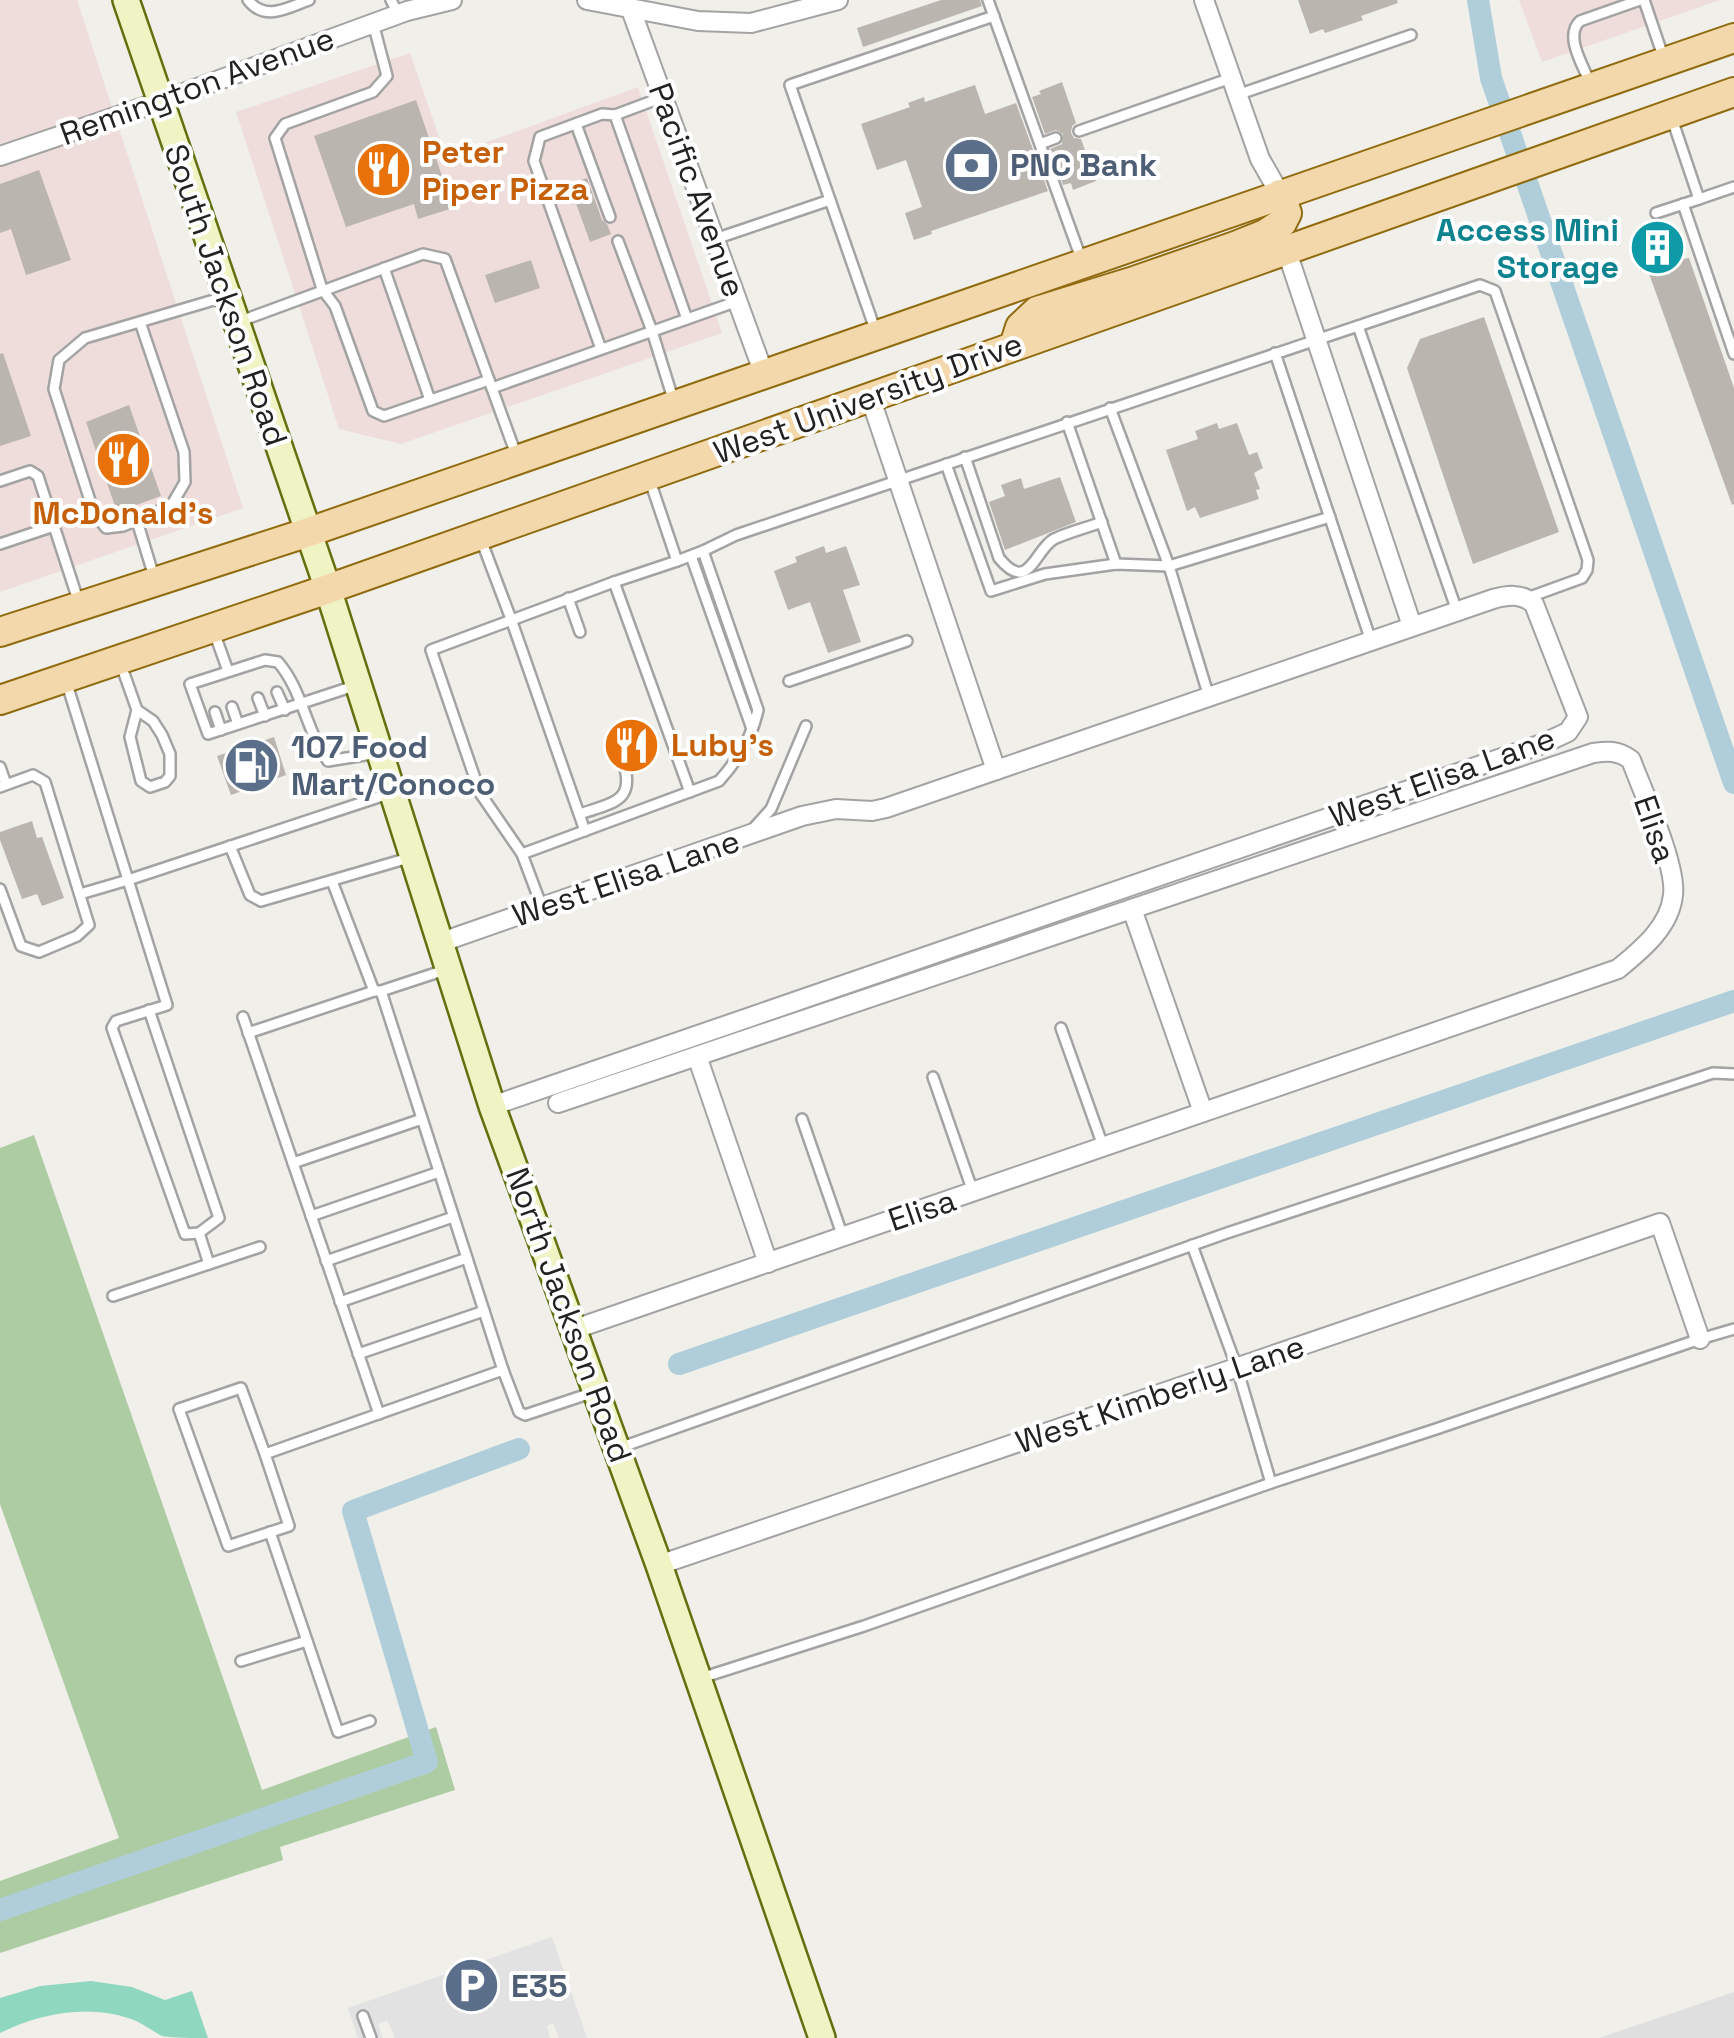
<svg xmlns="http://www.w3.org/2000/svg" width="1734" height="2038" font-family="'Space Grotesk',sans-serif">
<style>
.residential{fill:#e0dfdf}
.commercial{fill:#efdddb}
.forest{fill:#adcca3}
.pitch{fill:#90d7bf}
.parking{fill:#e2e2e2}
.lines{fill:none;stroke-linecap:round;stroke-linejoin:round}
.canal{stroke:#afceda;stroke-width:22}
.building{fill:#bab5af}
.lane-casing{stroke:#a3a3a3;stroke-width:14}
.street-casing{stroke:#a3a3a3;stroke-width:22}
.secondary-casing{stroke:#627110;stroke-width:30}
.primary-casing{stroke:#906b0f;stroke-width:32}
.lane{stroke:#fff;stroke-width:9}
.street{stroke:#fff;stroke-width:18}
.secondary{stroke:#f0f4c4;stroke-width:25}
.primary{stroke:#f3d8ac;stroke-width:28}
.labels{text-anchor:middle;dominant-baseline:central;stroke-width:8;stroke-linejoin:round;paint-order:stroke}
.street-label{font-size:32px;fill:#222;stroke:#fff}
.food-label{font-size:32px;font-weight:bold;fill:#c56008;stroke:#fff;text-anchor:start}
.service-label{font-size:32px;font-weight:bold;fill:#4e5e75;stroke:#fff;text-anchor:start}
.culture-label{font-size:32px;font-weight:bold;fill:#0d838f;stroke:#fff;text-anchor:end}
</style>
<rect width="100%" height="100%" fill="#f1efea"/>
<polygon class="residential" points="1734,1992 1734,2038 1599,2038"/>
<g class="commercial">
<polygon points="0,0 77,0 243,508 0,592"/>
<polygon points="1519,0 1720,0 1542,62"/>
<polygon points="410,53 446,157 638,87 722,333 401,444 339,429 236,112"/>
</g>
<polygon class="forest" points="34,1135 262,1790 436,1727 455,1790 280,1847 283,1860 0,1953 0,1881 119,1838 0,1504 0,1148"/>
<path class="pitch" d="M91 1981 132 1987 165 2000 192 1991 208 2038C195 2038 174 2038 162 2036 150 2030 142 2022 128 2018 86 2004 38 2014 0 2033V1998L40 1986Z"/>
<polygon class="parking" points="552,1937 587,2038 559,2038 553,2023 547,2026 550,2038 395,2038 387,2020 378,2024 383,2038 358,2038 348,2008"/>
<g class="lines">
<g class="canal">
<polyline points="1478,0 1491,78 1734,783"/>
<polyline points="679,1364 1734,1001"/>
<polyline points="0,1910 427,1762 353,1511 519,1449"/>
</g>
</g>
<g class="building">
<polygon points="941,0 980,0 982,6 863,47 857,28"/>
<polygon points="1298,0 1397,0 1398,3 1361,16 1363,20 1325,33 1323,29 1310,34"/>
<polygon points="1062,82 1076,123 1072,126 1071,133 1074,138 1081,139 1096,181 1073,190 1071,183 1063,185 1050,149 1062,144 1063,134 1056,130 1045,134 1032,97 1041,94 1039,91"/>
<polygon points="975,85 985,114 1016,103 1048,191 931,231 932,234 914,240 905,213 922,207 906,160 877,170 861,124 910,107 908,103 924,97 925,102"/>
<polygon points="416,100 453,208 418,219 414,204 346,227 314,136"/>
<polygon points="39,170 71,260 26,275 11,229 0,233 0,184"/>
<polygon points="587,178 602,220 607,224 611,234 590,242 569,184"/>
<polygon points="1672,229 1683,259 1689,258 1734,388 1734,504 1732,505 1647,268 1645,268 1635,241"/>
<polygon points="531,260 540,288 495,303 485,275"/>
<polygon points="1484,317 1559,532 1473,564 1407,368 1420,339"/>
<polygon points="3,353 31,436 0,446 0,354"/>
<polygon points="129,405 161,496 117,512 86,422"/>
<polygon points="1217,423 1219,429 1237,423 1249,455 1257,452 1263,468 1254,473 1260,489 1256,490 1259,499 1200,518 1195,507 1187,511 1166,450 1198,439 1195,431"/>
<polygon points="1060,477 1076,522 1005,550 989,502 1005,496 1001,485 1021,478 1024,489"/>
<polygon points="824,546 826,553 846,546 860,585 843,590 861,642 828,653 810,602 788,610 774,571 797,562 795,557"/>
<polygon points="274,737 286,775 231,795 217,756"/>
<polygon points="32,821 37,838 42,837 64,898 42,906 37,894 22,899 0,840 0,832"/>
</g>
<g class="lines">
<defs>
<g id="lane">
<path d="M248 0C265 22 287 8 309 0"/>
<polyline points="391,0 398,14"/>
<polyline points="988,0 1082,261"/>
<polyline points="1644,0 1664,59"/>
<polyline points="373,23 387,76 373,92 285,124 275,138 322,289 335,306 373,411 384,416 489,380"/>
<path d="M1590 83C1583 65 1564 36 1580 21L1640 0"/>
<polyline points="1237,95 1411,35"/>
<polyline points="615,115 663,97"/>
<polyline points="1671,116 1699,199 1734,187"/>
<polyline points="576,124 610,217"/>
<polyline points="1079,131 1231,78"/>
<polyline points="1040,144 1056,138"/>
<polyline points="1683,204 1734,354"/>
<polyline points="1656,213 1699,199"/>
<polyline points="715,239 830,200"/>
<polyline points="618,241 652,331 674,402"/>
<polyline points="384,268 430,400"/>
<polyline points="140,322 184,452 185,482 171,506 123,526 106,528 94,513 54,389 59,360 85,338 224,297"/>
<polyline points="238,322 423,254 445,259 517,457"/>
<polyline points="1358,326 1457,611"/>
<polyline points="876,332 790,85 994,16"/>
<polyline points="601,349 534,161 540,137 602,114 615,115 687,319"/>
<polyline points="1275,353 1371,641"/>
<polyline points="492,388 738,301"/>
<polyline points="1110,408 1169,566 1209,697"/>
<polyline points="1067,422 1116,564"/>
<path d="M965 457 999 558C1029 595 1035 549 1054 539 1069 532 1086 528 1102 522"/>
<polyline points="946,464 991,591 1045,574 1116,564 1169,566 1330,517"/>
<polyline points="649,478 677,561 614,582 690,792"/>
<polyline points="0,481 30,471 38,476 54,526 0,544"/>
<polyline points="137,521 155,580"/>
<polyline points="54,526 79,603"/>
<polyline points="480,537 511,619 585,831"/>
<polyline points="691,556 752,729"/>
<polyline points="677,561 703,551 736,535 1480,285 1495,291 1588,560 1587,570 1582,578 1527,598"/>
<polyline points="568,598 580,632"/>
<polyline points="214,632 228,671"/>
<polyline points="120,662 137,710 153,721 162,735 170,754 170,776 165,782 150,787 141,781 130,737 137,710"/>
<polyline points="66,681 167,1005 116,1021 112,1028 185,1234 199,1233 219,1218 149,1010"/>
<polyline points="789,681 907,641"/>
<path d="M357 685 208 734 190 684 265 660 278 662C303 691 306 731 328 761L378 753"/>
<polyline points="277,692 285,710"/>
<polyline points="258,698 265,716"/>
<polyline points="232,707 238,724"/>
<polyline points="215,712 221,730"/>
<polyline points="0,767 6,784"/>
<polyline points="0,787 33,775 45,782 89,925 77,936 39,952 21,946 0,889"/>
<path d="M580 814C615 802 637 801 622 758"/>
<polyline points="753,829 771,809 806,726"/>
<polyline points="230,846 250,895 261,901 412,857"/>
<path d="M522 854 719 781C738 760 752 738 758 710L703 551"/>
<polyline points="332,881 374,991 381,991 445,970"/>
<polyline points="80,894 128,880 391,793"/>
<polyline points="542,907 522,854 480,793 431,650 614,582"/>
<polyline points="243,1017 379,1414"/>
<polyline points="1061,1028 1103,1146"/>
<polyline points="248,1033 374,991"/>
<polyline points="933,1077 973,1192"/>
<polyline points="802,1119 843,1237"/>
<polyline points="293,1163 422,1119"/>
<polyline points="311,1216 439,1172"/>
<polyline points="199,1233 209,1264"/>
<polyline points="1192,1245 1237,1368 1271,1483"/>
<polyline points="326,1261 453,1217"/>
<polyline points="113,1296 260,1247"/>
<polyline points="340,1302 467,1258"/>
<polyline points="358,1354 484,1311"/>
<polyline points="503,1370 519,1412 525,1415 594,1392"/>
<polyline points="619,1448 1227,1233 1713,1073 1734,1074"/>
<polyline points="265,1454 241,1388 179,1409 228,1546 289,1526 265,1454 503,1370 381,991"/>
<polyline points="270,1532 338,1732 370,1721"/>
<polyline points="241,1661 307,1641"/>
<polyline points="701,1678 864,1626 1271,1483 1436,1429 1700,1339 1734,1329"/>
<polyline points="363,2016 371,2038"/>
</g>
<g id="street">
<polyline points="587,0 698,21 751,23 838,0"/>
<polyline points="1204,0 1260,159 1280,194"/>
<polyline points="630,7 764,374"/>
<polyline points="0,156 159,102 407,11 452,0"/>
<polyline points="1286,249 1412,626"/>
<polyline points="870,397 996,770"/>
<polyline points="1132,909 1203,1112"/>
<path d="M442 942 802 816 836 809 872 811 886 808 1493 599C1508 595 1521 593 1534 604L1578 717 1568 732 1542 744C1193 866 842 985 492 1106"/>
<polyline points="697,1056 768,1263"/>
<path d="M558 1103 1593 753C1608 751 1618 750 1631 760 1642 790 1677 865 1673 895 1670 927 1641 950 1618 969L575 1329"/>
<polyline points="659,1565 1660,1223 1700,1339"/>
</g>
<polyline id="secondary" points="126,0 328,589 492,1106 659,1565 822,2038"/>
<g id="primary">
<polyline points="1014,346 1020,327 1037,311 1131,282 1235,246 1265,234 1282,223 1287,213 1280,194"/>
<polyline points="0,632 309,532 1734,38"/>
<polyline points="0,700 328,589 1734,92"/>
</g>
</defs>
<use href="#lane" class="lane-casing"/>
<use href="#street" class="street-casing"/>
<use href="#secondary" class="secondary-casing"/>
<use href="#primary" class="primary-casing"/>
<use href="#lane" class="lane"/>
<use href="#street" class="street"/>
<use href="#secondary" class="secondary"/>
<use href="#primary" class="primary"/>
</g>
<defs>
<symbol id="bank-disc" viewBox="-11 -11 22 22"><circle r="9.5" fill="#5c6f8a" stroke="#fff"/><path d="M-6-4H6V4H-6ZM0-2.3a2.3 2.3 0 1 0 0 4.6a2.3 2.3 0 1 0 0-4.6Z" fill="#fff"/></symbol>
<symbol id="restaurant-disc" viewBox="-11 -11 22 22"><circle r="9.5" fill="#e8710a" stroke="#fff"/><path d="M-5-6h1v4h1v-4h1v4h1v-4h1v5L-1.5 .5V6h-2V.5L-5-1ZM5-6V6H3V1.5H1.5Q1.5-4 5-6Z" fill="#fff"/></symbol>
<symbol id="building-disc" viewBox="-11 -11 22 22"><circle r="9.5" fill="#0f9aa8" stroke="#fff"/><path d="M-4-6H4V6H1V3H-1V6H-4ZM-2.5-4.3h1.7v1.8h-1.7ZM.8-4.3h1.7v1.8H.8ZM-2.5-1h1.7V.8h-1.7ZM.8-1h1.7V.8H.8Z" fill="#fff"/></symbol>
<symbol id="fuel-disc" viewBox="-11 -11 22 22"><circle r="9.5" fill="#5c6f8a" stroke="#fff"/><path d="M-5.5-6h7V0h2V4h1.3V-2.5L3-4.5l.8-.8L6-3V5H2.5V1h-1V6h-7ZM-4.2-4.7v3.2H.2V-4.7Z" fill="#fff"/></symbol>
<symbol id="parking-disc" viewBox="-11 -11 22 22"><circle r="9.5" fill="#5c6f8a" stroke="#fff"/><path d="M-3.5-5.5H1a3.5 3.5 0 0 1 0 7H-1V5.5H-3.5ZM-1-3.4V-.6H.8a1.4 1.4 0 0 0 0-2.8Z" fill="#fff"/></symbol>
</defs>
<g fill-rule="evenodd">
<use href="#bank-disc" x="940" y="134" width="63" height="63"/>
<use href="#restaurant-disc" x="352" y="138" width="63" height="63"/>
<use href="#building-disc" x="1626" y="216" width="63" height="63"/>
<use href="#restaurant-disc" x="92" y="428" width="63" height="63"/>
<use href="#restaurant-disc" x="600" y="714" width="63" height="63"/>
<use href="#fuel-disc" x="220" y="734" width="63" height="63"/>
<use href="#parking-disc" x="440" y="1954" width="63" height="63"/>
</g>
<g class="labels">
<g class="street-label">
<text transform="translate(197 86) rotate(-20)">Remington Avenue</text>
<text transform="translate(697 190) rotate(70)">Pacific Avenue</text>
<text transform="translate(226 295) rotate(71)">South Jackson Road</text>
<text transform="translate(868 398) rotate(-20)">West University Drive</text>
<text transform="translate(1442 777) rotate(-20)">West Elisa Lane</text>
<text transform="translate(1655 829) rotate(71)">Elisa</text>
<text transform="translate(626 878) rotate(-19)">West Elisa Lane</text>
<text transform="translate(922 1210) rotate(-19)">Elisa</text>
<text transform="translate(569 1315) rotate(70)">North Jackson Road</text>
<text transform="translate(1160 1394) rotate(-19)">West Kimberly Lane</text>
</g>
<g class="food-label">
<text x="422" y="152">Peter<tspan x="422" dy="37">Piper Pizza</tspan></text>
<text x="123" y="513" text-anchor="middle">McDonald's</text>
<text x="671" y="745">Luby's</text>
</g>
<g class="service-label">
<text x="1010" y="165">PNC Bank</text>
<text x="291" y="747">107 Food<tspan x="291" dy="37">Mart/Conoco</tspan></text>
<text x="511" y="1986">E35</text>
</g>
<g class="culture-label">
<text x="1619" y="230">Access Mini<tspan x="1619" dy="37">Storage</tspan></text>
</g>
</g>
</svg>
